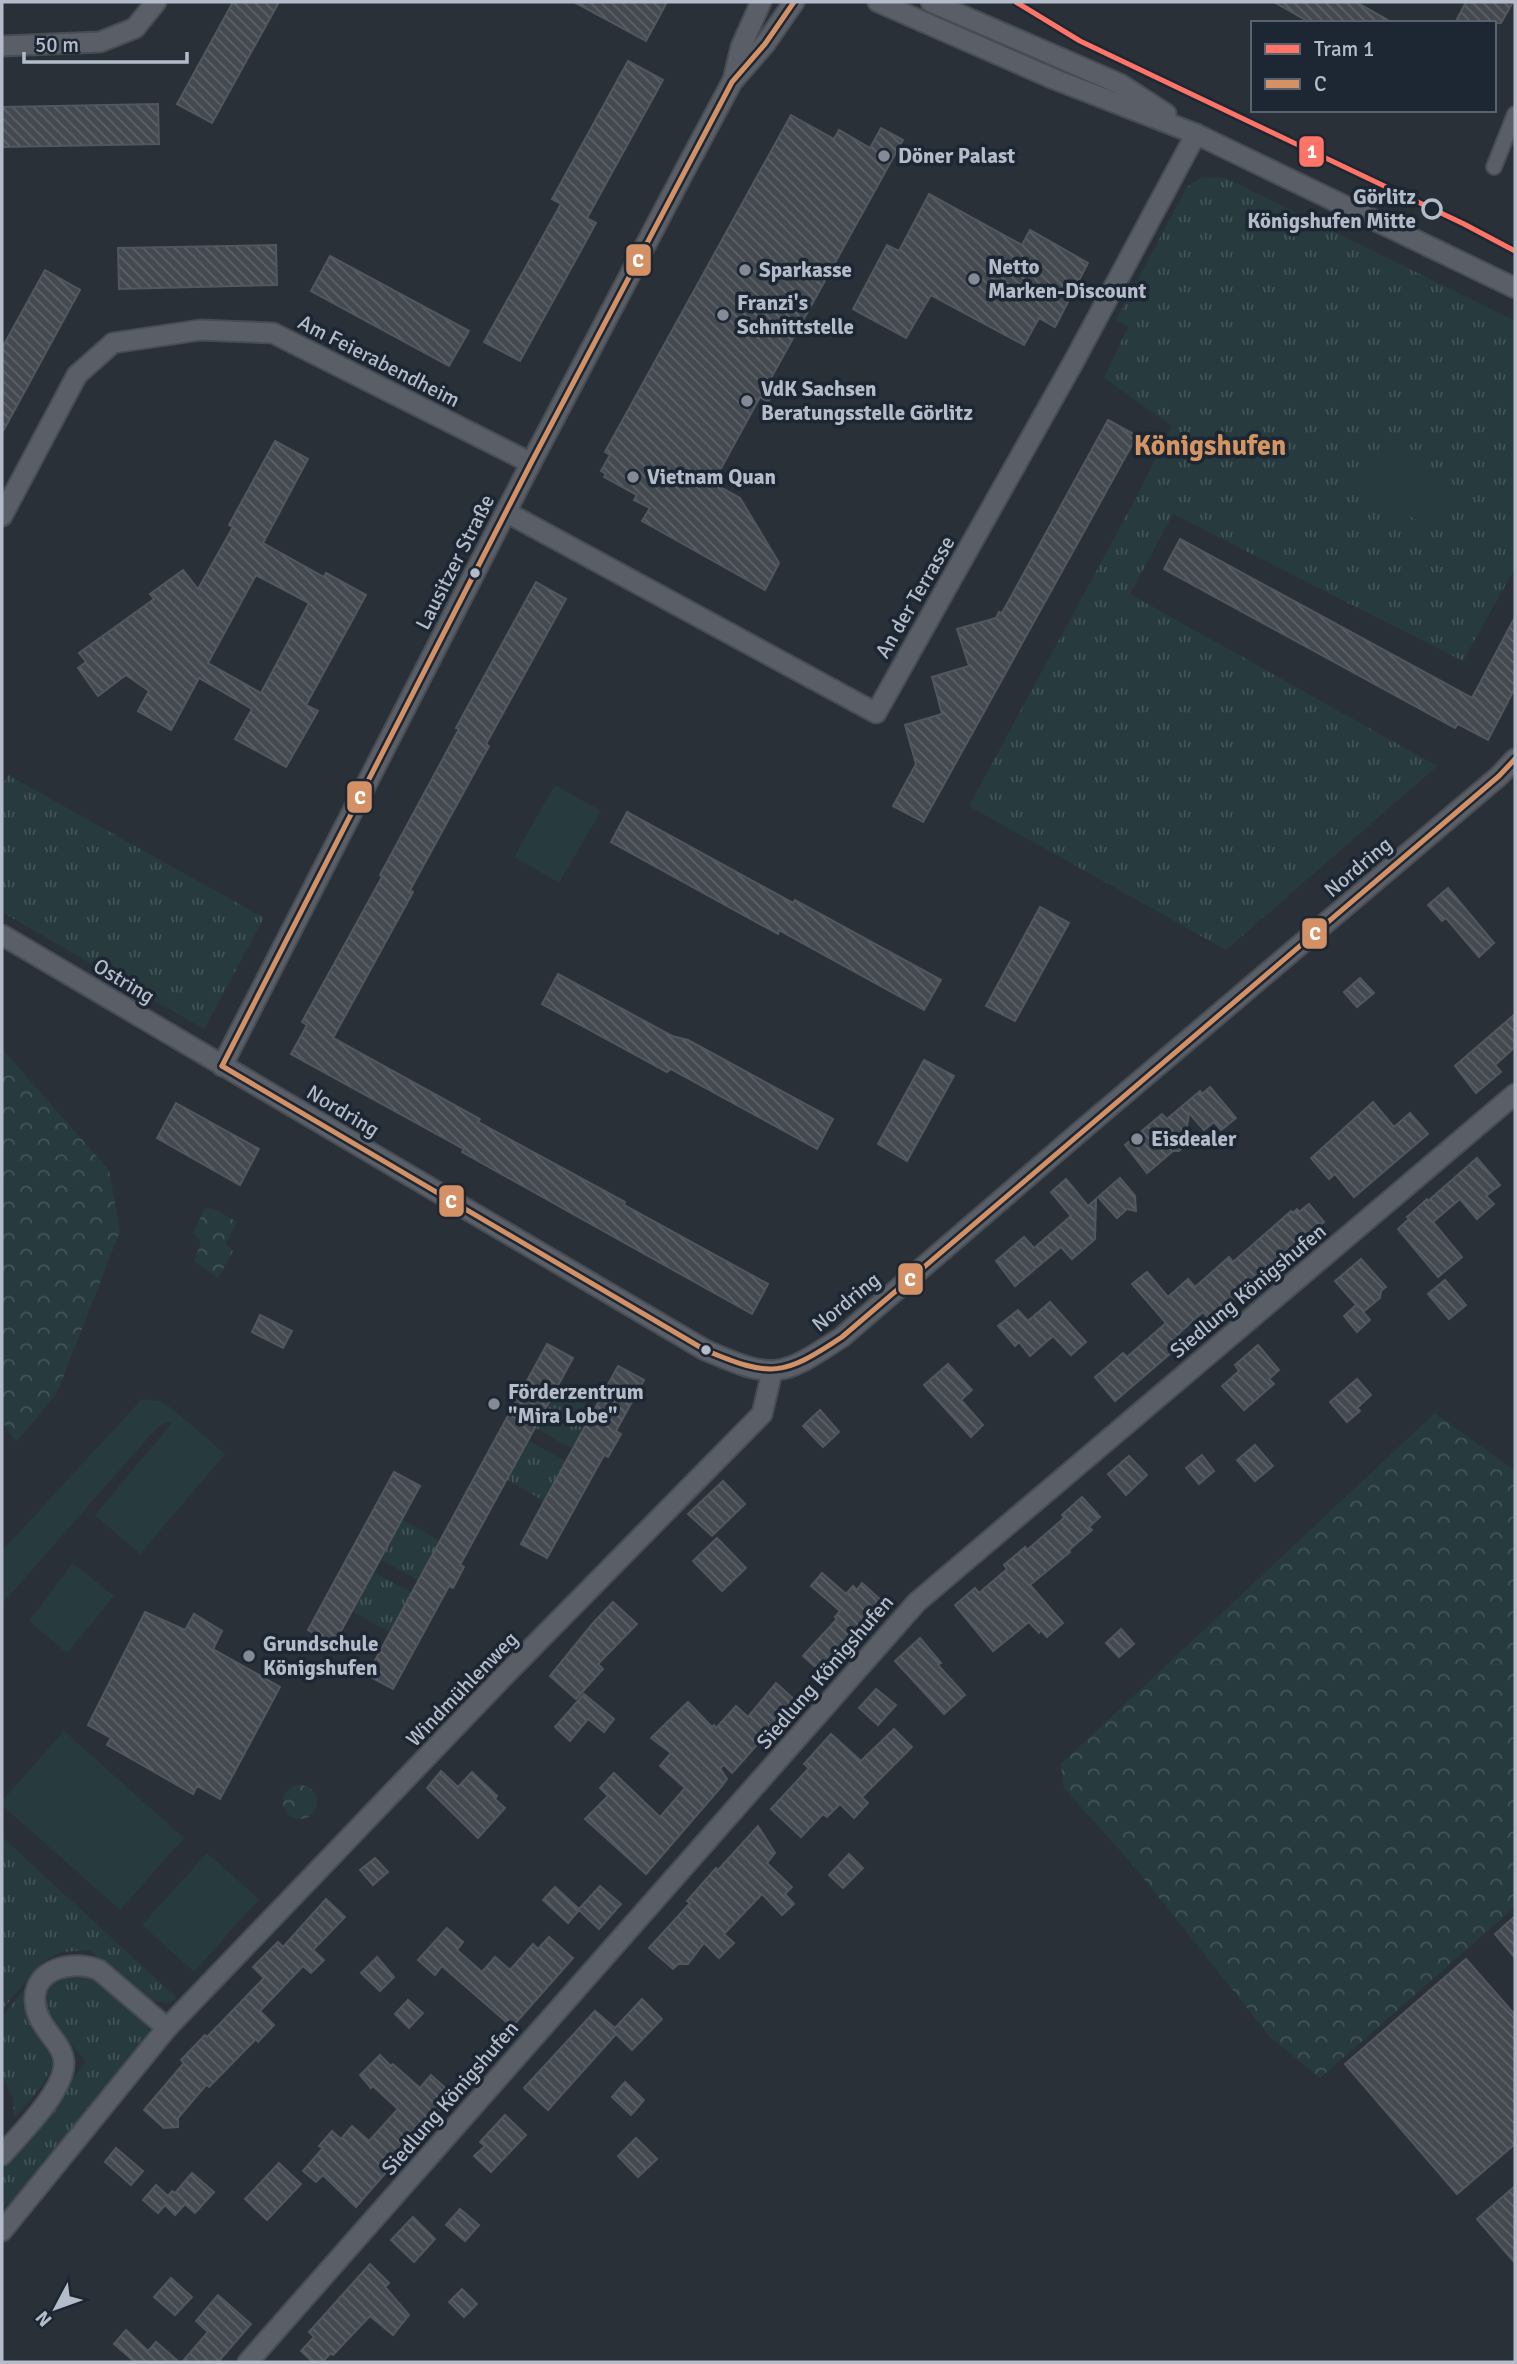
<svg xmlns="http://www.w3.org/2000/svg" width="1517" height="2364" font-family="Signika,sans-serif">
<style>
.grass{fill:url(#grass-tufts)}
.forest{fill:url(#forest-crowns)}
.pitch{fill:#273a3e}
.building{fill:url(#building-back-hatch);stroke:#52575f;stroke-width:2;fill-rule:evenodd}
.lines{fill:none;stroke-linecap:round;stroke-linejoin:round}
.pedestrian-casing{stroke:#484c53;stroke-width:18}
.minor-casing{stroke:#484c53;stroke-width:23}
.pedestrian{stroke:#5a5e66;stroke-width:14}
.minor{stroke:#5a5e66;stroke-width:19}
.bus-1-casing{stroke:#1d2633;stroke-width:10}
.bus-1{stroke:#d39165;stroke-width:5}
.tram-1-casing{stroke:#1d2633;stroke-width:10}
.tram-1{stroke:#ff7466;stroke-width:5}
.poi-dot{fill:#848b96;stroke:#1d2633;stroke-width:2.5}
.stop-dot{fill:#1d2633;stroke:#b4bcc9;stroke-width:3.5}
.bus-dot{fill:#b4bcc9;stroke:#1d2633;stroke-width:2.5}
.labels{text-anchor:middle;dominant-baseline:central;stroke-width:7;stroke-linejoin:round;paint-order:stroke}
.poi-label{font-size:21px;font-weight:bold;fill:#b4bcc9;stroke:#1d2633;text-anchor:start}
.stop-label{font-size:21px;font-weight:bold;fill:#b4bcc9;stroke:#1d2633;text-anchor:end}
.street-label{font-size:21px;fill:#b4bcc9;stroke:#1d2633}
.district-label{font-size:28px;font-weight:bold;fill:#d59563;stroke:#1d2633}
.line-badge{stroke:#1d2633;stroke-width:2.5}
.badge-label{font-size:19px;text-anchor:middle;font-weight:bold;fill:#fff}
</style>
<defs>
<pattern id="grass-tufts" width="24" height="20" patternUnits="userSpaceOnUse" patternTransform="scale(1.75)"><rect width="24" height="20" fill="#273a3e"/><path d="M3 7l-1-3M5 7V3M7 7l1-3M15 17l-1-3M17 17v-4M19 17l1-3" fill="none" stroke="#445559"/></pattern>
<pattern id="forest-crowns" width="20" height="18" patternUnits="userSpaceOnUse" patternTransform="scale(1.75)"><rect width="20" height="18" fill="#273a3e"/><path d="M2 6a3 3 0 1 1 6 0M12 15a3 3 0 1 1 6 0" fill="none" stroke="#445559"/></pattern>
<pattern id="building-back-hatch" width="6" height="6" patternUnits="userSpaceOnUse" patternTransform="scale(1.75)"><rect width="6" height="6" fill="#444950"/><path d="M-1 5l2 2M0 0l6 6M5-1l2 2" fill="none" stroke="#5d6168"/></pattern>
</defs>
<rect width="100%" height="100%" fill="#2a3038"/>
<g class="grass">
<polygon points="951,19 1116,86 1112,94 949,24"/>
<polygon points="1203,177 1226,178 1515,321 1515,568 1463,661 1173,514 1130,594 1437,766 1226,950 969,806 1137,496 1172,426 1104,378 1128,327 1116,320 1187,187"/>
<polygon points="8,775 264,918 204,1029 2,912 2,786"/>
<polygon points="556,1388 595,1409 573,1449 535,1428"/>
<polygon points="527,1440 566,1461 544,1501 506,1479"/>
<polygon points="402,1519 440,1541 418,1580 380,1559"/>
<polygon points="373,1572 411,1592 390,1632 351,1611"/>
<polygon points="2,1837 177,1998 169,2003 151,2001 89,1950 61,1952 42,1962 2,2010"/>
<polygon points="87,1973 146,2022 151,2037 2,2221 2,2164 86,2062 51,2021 44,1999 48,1988 63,1974"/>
<path d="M30 1982C29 1992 26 2005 28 2015 30 2034 48 2046 53 2064L42 2086 14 2119 13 2099 2 2076V2017Z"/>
</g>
<g class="forest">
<polygon points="2,1049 109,1170 120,1231 57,1393 16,1442 2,1421"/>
<polygon points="205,1208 214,1209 237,1222 226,1244 233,1251 218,1278 194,1261 201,1243 193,1233"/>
<polygon points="1435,1413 1515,1471 1515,1907 1320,2078 1271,2038 1133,1865 1064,1788 1061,1764"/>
<circle cx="300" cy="1802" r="17"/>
</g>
<g class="pitch">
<polygon points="1385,449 1455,489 1433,529 1363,490"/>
<polygon points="555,785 601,811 559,883 514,857"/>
<polygon points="142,1399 160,1401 171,1408 225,1454 140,1554 95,1515 172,1423 166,1422 153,1432 2,1604 2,1551"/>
<polygon points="73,1563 114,1596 67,1653 29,1621"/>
<polygon points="64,1731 184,1838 120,1910 2,1805 2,1801"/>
<polygon points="207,1853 259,1899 194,1972 142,1925"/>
</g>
<g class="building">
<polygon points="233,2 279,2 212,123 177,104"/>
<polygon points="574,2 667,2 646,41"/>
<polygon points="1274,2 1356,2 1393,23 1311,23"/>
<polygon points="1466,2 1513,2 1501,23 1455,23"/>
<polygon points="628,61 663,80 587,218 596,223 520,361 484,342 561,204 552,199"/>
<polygon points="158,104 159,144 2,147 2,107"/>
<polygon points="791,115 834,139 839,130 870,148 881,128 903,140 771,378 779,382 768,402 760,397 713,483 740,498 779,563 765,590 642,521 650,508 634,500 637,495 604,477 606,474 601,471 610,455 605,452"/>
<polygon points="929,194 1022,245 1030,230 1088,263 1055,327 1039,318 1024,345 931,295 906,338 853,309 887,245 899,251"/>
<polygon points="276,245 277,285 119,289 118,248"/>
<polygon points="330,256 469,331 449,366 311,291"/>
<polygon points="45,270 80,290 2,433 2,348"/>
<polygon points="1108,420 1137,436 923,822 893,806 916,764 905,725 942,714 932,677 969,666 957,629 996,618 999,612 1002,613"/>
<path d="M275 441 308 459 263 543 324 577 326 573 366 595 306 705 318 711 286 767 235 739 252 709 199 678 171 730 138 711 149 691 126 675 98 696 78 668 86 662 79 653 154 599 150 594 183 570 198 589 233 527 229 525ZM256 575 309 603 261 693 208 663Z"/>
<polygon points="1180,539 1472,698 1515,617 1515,688 1488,740 1458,724 1455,728 1164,569"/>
<polygon points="536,582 566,599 486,744 489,746 410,890 413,892 333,1038 480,1119 478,1122 625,1202 624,1205 768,1284 752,1314 462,1152 464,1149 291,1054 307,1025 302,1022 382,877 380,875 459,729 456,728"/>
<polygon points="627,812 793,903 795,900 941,980 924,1010 779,930 778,934 611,842"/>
<polygon points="1448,888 1494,943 1479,957 1446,918 1442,921 1428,905"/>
<polygon points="1040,907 1069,923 1015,1021 986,1006"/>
<polygon points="558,974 672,1036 688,1040 833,1119 817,1149 671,1069 667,1072 542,1004"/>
<polygon points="1360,978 1374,993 1357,1007 1344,992"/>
<polygon points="1515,1014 1515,1047 1495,1065 1501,1072 1476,1093 1455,1066"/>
<polygon points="924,1060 954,1076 907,1161 878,1144"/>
<polygon points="1210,1087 1236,1118 1221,1130 1214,1122 1204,1130 1189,1113 1184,1146 1179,1151 1173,1151 1147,1173 1125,1145 1162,1114 1167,1119 1200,1091 1202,1094"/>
<polygon points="1373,1102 1394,1127 1410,1113 1428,1134 1354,1197 1335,1174 1329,1179 1311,1158"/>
<polygon points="176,1103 259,1149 240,1185 157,1138"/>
<polygon points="1477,1158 1500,1185 1486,1196 1494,1204 1477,1219 1460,1199 1433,1222 1462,1257 1438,1277 1398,1229 1409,1219 1407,1217 1427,1199 1428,1201"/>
<polygon points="1120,1178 1135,1196 1136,1211 1127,1209 1117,1218 1098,1197"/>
<polygon points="1066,1179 1088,1206 1096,1199 1095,1239 1072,1259 1061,1247 1015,1286 996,1261 1024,1237 1034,1248 1071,1216 1051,1192"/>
<polygon points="1309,1204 1324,1222 1210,1320 1203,1312 1178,1334 1185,1341 1115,1401 1095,1377 1123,1353 1127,1357 1166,1323 1132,1284 1147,1272 1168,1297 1188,1279 1195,1287 1229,1257 1233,1262 1291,1211 1293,1213 1297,1209 1299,1212"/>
<polygon points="1361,1259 1386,1287 1381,1291 1380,1298 1363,1312 1370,1320 1357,1332 1344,1316 1356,1305 1359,1308 1335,1281"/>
<polygon points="1445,1280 1466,1305 1449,1319 1428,1294"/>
<polygon points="1050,1302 1086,1342 1071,1355 1053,1336 1030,1356 1019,1342 1015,1346 998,1326 1018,1310 1028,1321"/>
<polygon points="260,1315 292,1331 283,1348 252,1332"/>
<polygon points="547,1344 573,1358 460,1565 464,1567 453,1588 449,1586 393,1689 367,1675"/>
<polygon points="1258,1345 1279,1370 1269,1379 1274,1384 1244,1410 1222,1386 1239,1371 1235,1365"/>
<polygon points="948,1364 972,1390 961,1400 983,1425 971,1437 924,1385"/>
<polygon points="618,1366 644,1380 616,1431 621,1434 608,1457 604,1455 547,1558 521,1544"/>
<polygon points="1357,1379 1371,1395 1357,1408 1360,1411 1347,1422 1330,1402"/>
<polygon points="820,1410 839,1432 823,1447 803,1426"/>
<polygon points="1255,1445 1273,1466 1255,1481 1237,1460"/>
<polygon points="1202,1455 1214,1471 1199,1484 1186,1468"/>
<polygon points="1129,1456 1147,1475 1126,1495 1108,1474"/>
<polygon points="394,1472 420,1486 334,1644 308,1630"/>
<polygon points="723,1481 745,1504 712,1536 688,1514"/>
<polygon points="1082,1497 1100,1517 1089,1527 1092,1530 1069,1550 1070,1552 1030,1585 1063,1623 1047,1637 1041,1630 1039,1633 1029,1622 993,1651 955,1605 975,1588 979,1593 1007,1569 1004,1565 1025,1547 1027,1550 1064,1518 1062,1515"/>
<polygon points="717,1538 746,1568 722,1591 693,1561"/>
<polygon points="822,1573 846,1594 853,1586 857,1590 862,1583 883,1602 821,1672 803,1656 837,1619 835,1617 840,1611 811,1586"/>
<polygon points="613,1602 637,1624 598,1664 603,1669 576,1699 550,1676 593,1623"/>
<polygon points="145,1612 185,1630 194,1614 222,1631 213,1649 280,1687 220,1799 197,1786 193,1794 107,1745 111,1738 88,1725"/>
<polygon points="1121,1629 1134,1644 1119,1657 1106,1643"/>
<polygon points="920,1638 941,1663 938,1665 965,1695 944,1714 895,1661"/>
<polygon points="776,1683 796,1701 732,1773 724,1765 720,1768 727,1779 722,1786 646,1874 585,1819 608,1796 600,1788 614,1773 660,1817 685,1788 660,1766 671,1753 651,1738 688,1702 712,1727 714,1725 716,1728 736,1706 748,1717"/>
<polygon points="876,1689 896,1705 878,1725 859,1708"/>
<polygon points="584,1694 614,1719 604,1732 588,1719 570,1741 555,1727"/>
<polygon points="894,1729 912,1747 862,1797 868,1803 854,1818 840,1804 827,1817 823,1814 801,1837 771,1809 809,1768 804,1764 831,1734 861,1761"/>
<polygon points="441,1771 458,1787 472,1772 497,1796 495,1799 505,1808 478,1838 427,1788"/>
<polygon points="758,1826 775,1853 767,1863 792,1887 785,1894 794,1904 782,1915 762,1894 724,1934 734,1943 719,1958 704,1943 688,1964 678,1964 673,1969 649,1948 690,1903 687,1901 716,1868 718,1870"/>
<polygon points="849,1854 863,1868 843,1888 829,1875"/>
<polygon points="375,1858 388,1872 373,1885 360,1870"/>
<polygon points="600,1886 621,1904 599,1929 579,1910 568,1923 543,1900 555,1887 579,1909"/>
<polygon points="326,1899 345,1917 313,1950 324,1960 311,1973 303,1966 260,2011 274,2025 258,2042 256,2039 209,2087 206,2085 178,2118 178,2127 164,2128 144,2110 184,2063 181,2060 205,2035 207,2037 264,1978 253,1967 278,1942 283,1947"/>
<polygon points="1515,1916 1515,1958 1495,1934"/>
<polygon points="447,1928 463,1942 457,1950 482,1972 495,1957 510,1970 533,1944 538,1949 549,1937 573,1958 512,2027 442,1966 435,1975 418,1960"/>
<polygon points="377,1957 394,1977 380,1991 361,1973"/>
<polygon points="1466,1959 1515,2015 1515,2144 1457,2194 1345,2064"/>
<polygon points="642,1999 662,2019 632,2050 616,2034 548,2110 524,2088 595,2011 615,2028"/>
<polygon points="408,2000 423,2013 409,2028 395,2014"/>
<polygon points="380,2055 391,2066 393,2064 420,2088 431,2075 453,2095 356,2207 323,2175 316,2182 303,2171 323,2148 319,2146 332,2131 341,2139 352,2126 369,2141 398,2109 373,2086 371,2088 360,2075"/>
<polygon points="625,2082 644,2100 631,2115 612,2097"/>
<polygon points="505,2115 526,2135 491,2172 474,2156 485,2146 480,2142"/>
<polygon points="636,2138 657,2159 638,2177 618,2156"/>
<polygon points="116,2148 143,2171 131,2185 105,2162"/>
<polygon points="279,2163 301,2184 267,2220 245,2199"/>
<polygon points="192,2173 214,2192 195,2213 185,2204 175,2215 165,2205 158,2213 143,2200 156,2185 168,2196 172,2191 175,2193"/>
<polygon points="1515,2186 1515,2263 1477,2219"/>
<polygon points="460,2209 479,2225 465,2241 446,2225"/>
<polygon points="413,2217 435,2239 414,2262 391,2240"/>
<polygon points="370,2264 389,2283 385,2287 409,2315 393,2335 370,2316 333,2355 331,2353 322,2362 313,2362 301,2351 314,2337 309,2332"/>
<polygon points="171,2278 192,2297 175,2315 154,2297"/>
<polygon points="462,2289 477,2304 464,2317 449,2302"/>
<polygon points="218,2295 251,2324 218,2362 182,2362 208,2332 196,2321"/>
<polygon points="126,2330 148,2351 156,2342 179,2362 135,2362 114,2344"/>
</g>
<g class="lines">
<defs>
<polyline id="pedestrian" points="1494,167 1515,114"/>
<g id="minor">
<polyline points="878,2 1054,79 1196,134 1515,288"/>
<polyline points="931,2 1120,84 1166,114"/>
<polyline points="2,46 100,42 135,28 156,2"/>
<polyline points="734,76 741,47 761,2"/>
<polyline points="506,512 876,713 1073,363 1196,134"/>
<polyline points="2,516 77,375 113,343 200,330 273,333 531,463"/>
<path d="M2 935 705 1350C774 1380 780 1378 842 1337L1082 1130 1499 776 1515 759"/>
<polyline points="222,1066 531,463 685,170 732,82 765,44 794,2"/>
<path d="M2 2155C20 2134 64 2092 64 2063 64 2042 36 2028 35 2001 33 1967 75 1960 99 1970L167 2028"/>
<polyline points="2,2231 167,2028 508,1672 762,1414 772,1372"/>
<polyline points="248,2362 917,1602 1515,1094"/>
</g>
</defs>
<use href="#pedestrian" class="pedestrian-casing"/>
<use href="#minor" class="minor-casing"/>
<use href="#pedestrian" class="pedestrian"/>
<use href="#minor" class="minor"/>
<defs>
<g id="bus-1">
<path d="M222 1066 705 1350C771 1378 783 1376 842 1337L1499 776 1515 759"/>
<polyline points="222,1066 531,463 732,82 765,44 794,2"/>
</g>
</defs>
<use href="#bus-1" class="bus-1-casing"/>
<use href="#bus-1" class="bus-1"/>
<defs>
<polyline id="tram-1" points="1016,2 1080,41 1464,224 1515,251"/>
</defs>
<use href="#tram-1" class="tram-1-casing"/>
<use href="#tram-1" class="tram-1"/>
</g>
<g class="poi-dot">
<circle cx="884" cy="156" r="7"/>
<circle cx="745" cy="270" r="7"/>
<circle cx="974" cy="279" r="7"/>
<circle cx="723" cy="315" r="7"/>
<circle cx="747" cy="401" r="7"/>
<circle cx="633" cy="477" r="7"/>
<circle cx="1137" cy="1139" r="7"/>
<circle cx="494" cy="1404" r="7"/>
<circle cx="249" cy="1656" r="7"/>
</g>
<circle class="stop-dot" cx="1432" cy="209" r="9"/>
<g class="bus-dot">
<circle cx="475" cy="573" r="6"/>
<circle cx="706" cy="1350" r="6"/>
</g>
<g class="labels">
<g class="poi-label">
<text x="898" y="156">Döner Palast</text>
<text x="988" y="267">Netto<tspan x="988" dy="24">Marken-Discount</tspan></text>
<text x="759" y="270">Sparkasse</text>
<text x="737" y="303">Franzi's<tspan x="737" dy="24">Schnittstelle</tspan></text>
<text x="761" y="389">VdK Sachsen<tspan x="761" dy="24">Beratungsstelle Görlitz</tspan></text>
<text x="647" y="477">Vietnam Quan</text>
<text x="1151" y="1139">Eisdealer</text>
<text x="508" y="1392">Förderzentrum<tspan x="508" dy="24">"Mira Lobe"</tspan></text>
<text x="263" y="1644">Grundschule<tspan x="263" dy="24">Königshufen</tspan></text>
</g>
<g class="stop-label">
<text x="1416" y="197">Görlitz<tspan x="1416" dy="24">Königshufen Mitte</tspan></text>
</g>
<g class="street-label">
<text transform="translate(379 361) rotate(27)">Am Feierabendheim</text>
<text transform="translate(455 562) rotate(-63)">Lausitzer Straße</text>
<text transform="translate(915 597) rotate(-60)">An der Terrasse</text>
<text transform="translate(1358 867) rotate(-40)">Nordring</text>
<text transform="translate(124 981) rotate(31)">Ostring</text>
<text transform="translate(343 1111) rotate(31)">Nordring</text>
<text transform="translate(1248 1291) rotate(-40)">Siedlung Königshufen</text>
<text transform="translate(846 1302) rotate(-39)">Nordring</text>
<text transform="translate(825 1672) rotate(-49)">Siedlung Königshufen</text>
<text transform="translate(462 1689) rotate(-46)">Windmühlenweg</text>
<text transform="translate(450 2098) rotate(-49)">Siedlung Königshufen</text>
</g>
<g class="district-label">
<text x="1210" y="446">Königshufen</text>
</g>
</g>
<g class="line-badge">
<rect x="1298" y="135" width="27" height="33" rx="7" fill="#ff7466"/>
<rect x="625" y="243" width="27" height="34" rx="7" fill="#d39165"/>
<rect x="346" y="780" width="27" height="34" rx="7" fill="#d39165"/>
<rect x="1301" y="917" width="27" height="33" rx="7" fill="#d39165"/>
<rect x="438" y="1184" width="27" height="34" rx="7" fill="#d39165"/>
<rect x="897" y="1262" width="27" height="34" rx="7" fill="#d39165"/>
</g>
<g class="badge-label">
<text x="1312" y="158">1</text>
<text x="638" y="267">C</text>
<text x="360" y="804">C</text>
<text x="1315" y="940">C</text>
<text x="451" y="1208">C</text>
<text x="910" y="1286">C</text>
</g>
<rect width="1517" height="2364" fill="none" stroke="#b4bcc9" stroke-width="7"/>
<rect x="1251" y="21" width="245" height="91" fill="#1d2633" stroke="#59626f" stroke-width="2"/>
<rect x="1265" y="44" width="35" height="10" fill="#ff7466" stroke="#59626f" stroke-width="2"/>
<text x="1314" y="56" font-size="21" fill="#b4bcc9">Tram 1</text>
<rect x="1265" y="79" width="35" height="10" fill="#d39165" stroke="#59626f" stroke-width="2"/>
<text x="1314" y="91" font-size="21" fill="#b4bcc9">C</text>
<g transform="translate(56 2308) rotate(229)" stroke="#1d2633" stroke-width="5" paint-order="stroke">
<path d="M0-5L12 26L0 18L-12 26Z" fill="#b4bcc9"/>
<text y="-10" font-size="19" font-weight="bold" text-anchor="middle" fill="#b4bcc9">N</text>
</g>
<path d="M24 52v10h163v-10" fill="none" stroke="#b4bcc9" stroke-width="3.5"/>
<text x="35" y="52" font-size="21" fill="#b4bcc9" stroke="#1d2633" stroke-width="5" paint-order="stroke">50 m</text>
</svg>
